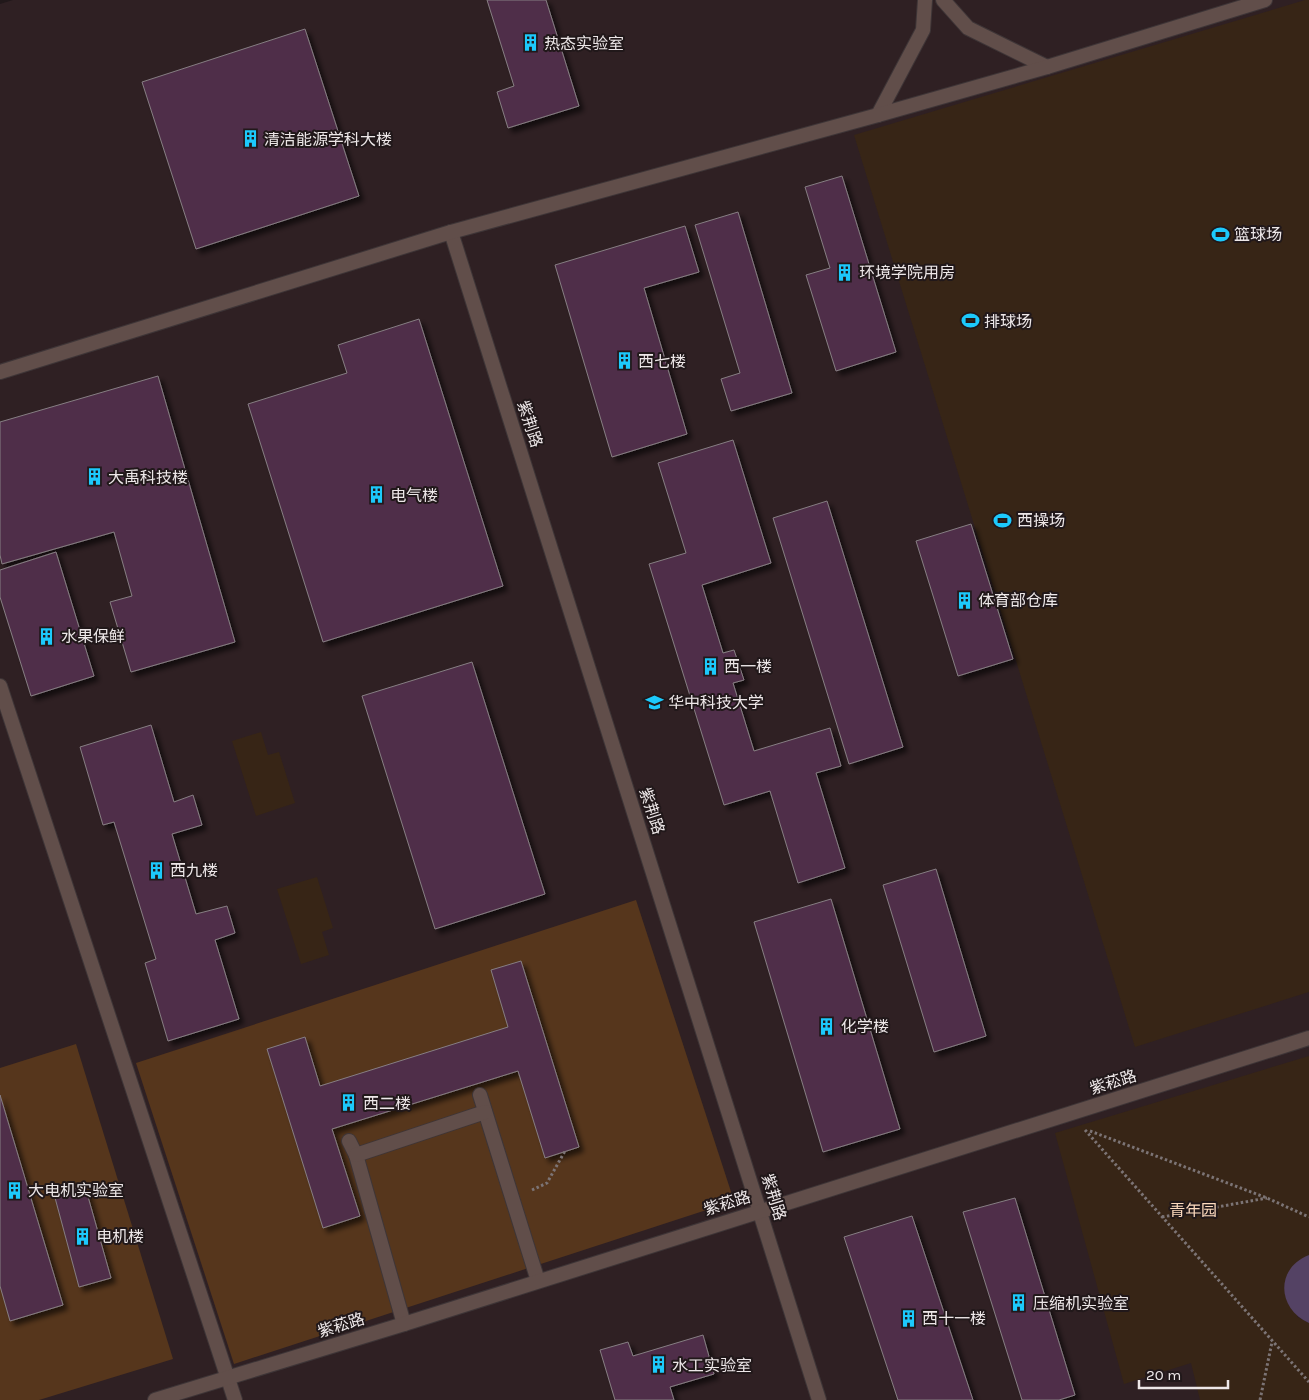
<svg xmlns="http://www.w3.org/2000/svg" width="1309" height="1400" font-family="Karla,'Noto Sans SC',sans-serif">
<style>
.built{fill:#2f2023}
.green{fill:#372516}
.forest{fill:#56361c}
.water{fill:#544264}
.building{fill:#502f48;stroke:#867e83;filter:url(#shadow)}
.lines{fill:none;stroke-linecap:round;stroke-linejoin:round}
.minor-casing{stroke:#3e3537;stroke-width:16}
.path{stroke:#7c7475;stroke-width:3;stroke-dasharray:2.5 2.5;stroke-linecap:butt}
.minor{stroke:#614e4a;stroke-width:14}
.labels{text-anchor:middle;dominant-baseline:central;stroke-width:4;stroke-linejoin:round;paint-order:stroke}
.poi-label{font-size:16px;fill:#ede7e8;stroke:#21181a;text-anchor:start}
.street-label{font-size:16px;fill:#ede7e8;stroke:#21181a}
.park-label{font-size:16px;fill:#fddabe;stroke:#21181a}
</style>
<defs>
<filter id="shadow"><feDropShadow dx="4.5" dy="4.5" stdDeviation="2.5" flood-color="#0009"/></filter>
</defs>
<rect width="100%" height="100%" fill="#21181a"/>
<polygon class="built" points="13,0 1309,0 1309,1400 0,1400 0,4"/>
<g class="green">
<polygon points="1305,0 1309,0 1309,992 1135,1047 854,135"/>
<polygon points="261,732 268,755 279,752 295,803 256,816 232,741"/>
<polygon points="317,877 333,928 322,932 329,955 301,964 277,889"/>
<polygon points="1309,1056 1309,1255 1307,1256 1297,1317 1309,1323 1309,1400 1200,1400 1191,1363 1124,1384 1055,1133"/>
</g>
<g class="forest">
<polygon points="636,900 734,1201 234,1364 136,1063"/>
<polygon points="76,1044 173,1359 39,1400 0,1400 0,1068"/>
</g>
<path class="water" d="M1309 1255V1323C1277 1309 1275 1268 1309 1255Z"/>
<g class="building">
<polygon points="487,0 546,0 579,106 508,128 497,92 514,86"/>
<polygon points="305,29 359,196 196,249 142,82"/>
<polygon points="842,176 896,352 836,371 806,275 830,268 805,187"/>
<polygon points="738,212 792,393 731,411 721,379 740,373 695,225"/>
<polygon points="685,226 699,272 644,288 687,434 612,457 555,265"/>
<polygon points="419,319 503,586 323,642 248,404 347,373 338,345"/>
<polygon points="158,376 235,642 131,672 110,602 132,596 114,532 2,564 0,555 0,422"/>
<polygon points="733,440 771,563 702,585 723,653 734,650 744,680 733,683 754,751 830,728 841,766 816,773 845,868 798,883 770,791 724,805 649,564 686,553 658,463"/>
<polygon points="827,501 903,747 849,764 773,518"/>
<polygon points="971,524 1013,659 958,676 916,541"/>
<polygon points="56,552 94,676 31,696 0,597 0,570"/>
<polygon points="472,662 545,894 435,929 362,696"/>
<polygon points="151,725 174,802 193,795 202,825 172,834 196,914 227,906 235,933 215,940 239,1019 168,1041 145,963 156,959 114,822 103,825 80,747"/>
<polygon points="936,869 986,1036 934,1052 883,885"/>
<polygon points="831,899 900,1129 823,1152 754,922"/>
<polygon points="521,961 579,1147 545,1158 518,1071 332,1129 360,1216 323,1228 267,1049 305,1037 320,1086 508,1027 491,970"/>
<polygon points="0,1095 63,1305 10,1321 0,1286"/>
<polygon points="85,1186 111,1278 79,1287 54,1194"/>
<polygon points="1015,1198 1075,1395 1059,1400 1022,1400 963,1212"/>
<polygon points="912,1216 973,1400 898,1400 844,1237"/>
<polygon points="703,1335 714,1374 670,1387 674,1400 615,1400 600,1350 628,1342 633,1356"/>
</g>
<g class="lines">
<defs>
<g id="minor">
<polyline points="943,0 968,28 1047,67"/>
<polyline points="878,115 923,30 925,0"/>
<polyline points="451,232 819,1400"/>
<polyline points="0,372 451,232 878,115 1047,67 1265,0"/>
<polyline points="0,686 235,1400"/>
<polyline points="480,1095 538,1281"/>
<polyline points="349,1141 356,1155 404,1324"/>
<polyline points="356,1155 485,1112"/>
<polyline points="155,1400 404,1324 1309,1038"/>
</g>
</defs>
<use href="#minor" class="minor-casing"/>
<g class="path">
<polyline points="1085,1130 1309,1382"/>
<polyline points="1090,1131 1267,1198 1309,1217"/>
<polyline points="532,1190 547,1183 565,1151"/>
<polyline points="1162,1217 1267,1198"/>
<polyline points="1260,1400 1272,1342"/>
</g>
<use href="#minor" class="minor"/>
</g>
<defs>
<symbol id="building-bare" viewBox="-9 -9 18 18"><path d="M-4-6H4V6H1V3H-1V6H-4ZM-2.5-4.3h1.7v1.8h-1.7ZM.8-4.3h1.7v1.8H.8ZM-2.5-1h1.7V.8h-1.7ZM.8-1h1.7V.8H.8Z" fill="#1cc9fc" stroke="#21181a" stroke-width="2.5" paint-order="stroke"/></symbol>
<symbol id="stadium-bare" viewBox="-9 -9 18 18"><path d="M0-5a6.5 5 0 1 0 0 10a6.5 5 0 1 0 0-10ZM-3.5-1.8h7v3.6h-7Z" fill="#1cc9fc" stroke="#21181a" stroke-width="2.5" paint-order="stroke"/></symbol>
<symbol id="university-bare" viewBox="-9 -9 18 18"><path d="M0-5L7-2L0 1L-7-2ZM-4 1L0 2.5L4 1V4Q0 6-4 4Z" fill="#1cc9fc" stroke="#21181a" stroke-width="2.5" paint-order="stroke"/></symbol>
</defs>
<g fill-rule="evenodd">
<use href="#building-bare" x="518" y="30" width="25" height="25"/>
<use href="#building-bare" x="238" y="126" width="25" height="25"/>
<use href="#stadium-bare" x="1208" y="222" width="25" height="25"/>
<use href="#building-bare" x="832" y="260" width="25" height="25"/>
<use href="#stadium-bare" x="958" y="308" width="25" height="25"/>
<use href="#building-bare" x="612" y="348" width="25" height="25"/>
<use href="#building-bare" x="82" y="464" width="25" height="25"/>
<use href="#building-bare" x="364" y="482" width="25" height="25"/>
<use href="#stadium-bare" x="990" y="508" width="25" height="25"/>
<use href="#building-bare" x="952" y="588" width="25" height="25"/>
<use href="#building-bare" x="34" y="624" width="25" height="25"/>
<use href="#building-bare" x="698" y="654" width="25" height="25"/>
<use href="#university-bare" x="642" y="690" width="25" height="25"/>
<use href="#building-bare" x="144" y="858" width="25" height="25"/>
<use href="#building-bare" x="814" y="1014" width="25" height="25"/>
<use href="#building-bare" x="336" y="1090" width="25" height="25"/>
<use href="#building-bare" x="2" y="1178" width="25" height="25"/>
<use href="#building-bare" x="70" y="1224" width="25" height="25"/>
<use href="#building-bare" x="1006" y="1290" width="25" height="25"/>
<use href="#building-bare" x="896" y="1306" width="25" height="25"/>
<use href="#building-bare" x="646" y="1352" width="25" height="25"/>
</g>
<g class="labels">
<g class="poi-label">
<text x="544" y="43">热态实验室</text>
<text x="264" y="139">清洁能源学科大楼</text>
<text x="1234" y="234">篮球场</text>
<text x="859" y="272">环境学院用房</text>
<text x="984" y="321">排球场</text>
<text x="638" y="361">西七楼</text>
<text x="108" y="477">大禹科技楼</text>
<text x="390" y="495">电气楼</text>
<text x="1017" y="520">西操场</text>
<text x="978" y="600">体育部仓库</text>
<text x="61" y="636">水果保鲜</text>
<text x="724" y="666">西一楼</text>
<text x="668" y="702">华中科技大学</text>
<text x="170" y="870">西九楼</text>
<text x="841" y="1026">化学楼</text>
<text x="363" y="1103">西二楼</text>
<text x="28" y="1190">大电机实验室</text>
<text x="96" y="1236">电机楼</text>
<text x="1033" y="1303">压缩机实验室</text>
<text x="922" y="1318">西十一楼</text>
<text x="672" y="1365">水工实验室</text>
</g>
<g class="street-label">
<text transform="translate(530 424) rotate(72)">紫荆路</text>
<text transform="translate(652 811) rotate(72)">紫荆路</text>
<text transform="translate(1113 1082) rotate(-17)">紫菘路</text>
<text transform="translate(774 1197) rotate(73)">紫荆路</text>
<text transform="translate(727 1203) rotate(-17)">紫菘路</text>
<text transform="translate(341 1325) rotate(-17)">紫菘路</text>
</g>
<g class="park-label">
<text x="1193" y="1210">青年园</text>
</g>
</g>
<path d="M1139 1380v8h89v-8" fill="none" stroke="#ede7e8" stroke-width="2.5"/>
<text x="1146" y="1380" font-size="15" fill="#ede7e8" stroke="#21181a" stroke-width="4" paint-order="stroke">20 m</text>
</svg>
